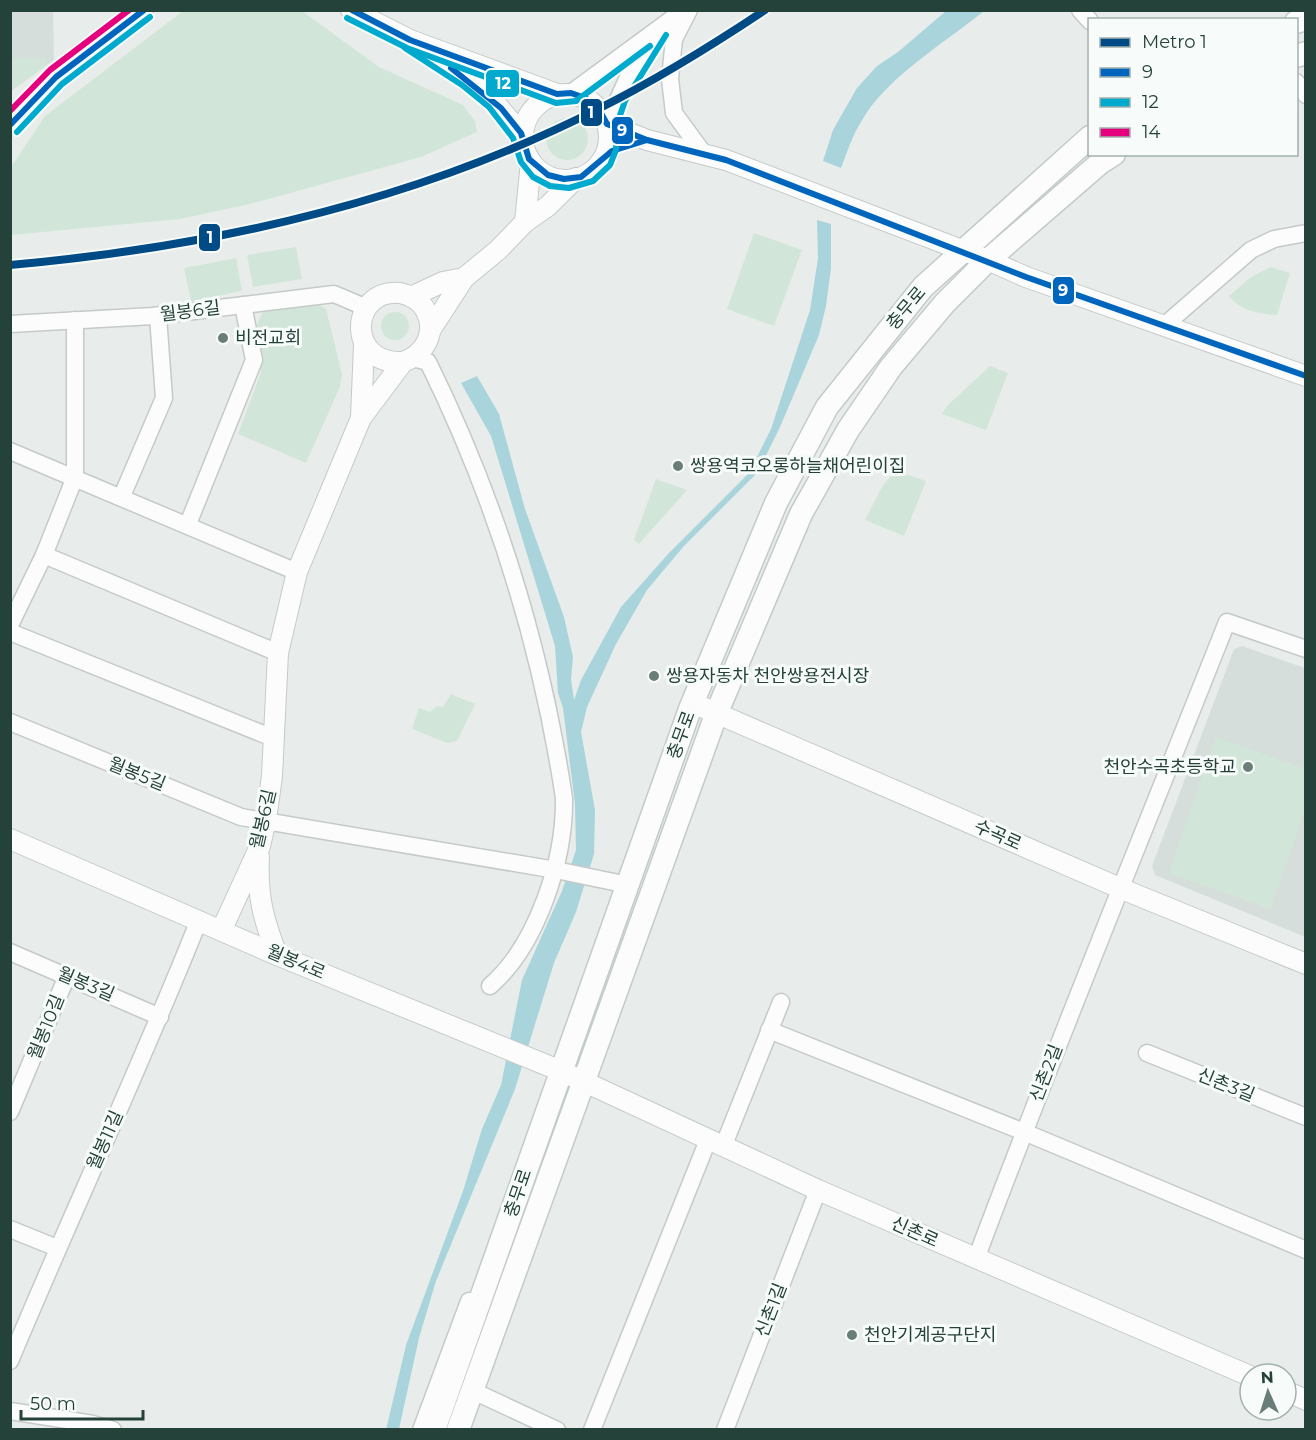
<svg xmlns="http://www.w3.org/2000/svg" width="1316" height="1440" font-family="Montserrat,'Noto Sans KR',sans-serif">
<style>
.built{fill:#d6dedb}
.green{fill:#d1e6d8}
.water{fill:#a9d4db}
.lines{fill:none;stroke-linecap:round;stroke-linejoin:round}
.minor-casing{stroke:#c5cac8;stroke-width:19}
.tertiary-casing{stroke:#c5cac8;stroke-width:22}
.secondary-casing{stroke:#c3cbc8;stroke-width:25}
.minor{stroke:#fcfcfc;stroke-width:16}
.tertiary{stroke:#fcfcfc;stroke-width:20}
.secondary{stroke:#fcfcfc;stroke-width:22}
.bus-1-casing{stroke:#f7fbf9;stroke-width:10}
.bus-2-casing{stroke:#f7fbf9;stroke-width:10}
.bus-3-casing{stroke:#f7fbf9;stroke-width:10}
.bus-1{stroke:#0065bd;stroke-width:6}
.bus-2{stroke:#00a9ce;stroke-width:6}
.bus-3{stroke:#e5007d;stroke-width:6}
.metro-1-casing{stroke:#f7fbf9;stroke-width:12}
.metro-1{stroke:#004a85;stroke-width:8}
.poi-dot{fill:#697e78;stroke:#f7fbf9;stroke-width:2}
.labels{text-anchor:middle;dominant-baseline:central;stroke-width:6;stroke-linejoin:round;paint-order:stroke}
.street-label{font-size:18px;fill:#24423a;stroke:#f7fbf9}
.poi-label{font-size:18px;fill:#24423a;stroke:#f7fbf9;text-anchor:start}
.line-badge{stroke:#f7fbf9;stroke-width:2}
.badge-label{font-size:16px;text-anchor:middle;font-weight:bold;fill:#fff}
</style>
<rect width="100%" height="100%" fill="#e8edeb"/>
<g class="built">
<polygon points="11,11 53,11 54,60 11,91"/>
<polygon points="1242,646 1305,668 1305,937 1155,875 1152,866 1234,649"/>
</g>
<g class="green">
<polygon points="183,11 302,11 379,67 463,105 475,121 477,132 421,157 250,204 180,219 11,235 11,167 45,116"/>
<polygon points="11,58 47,58 47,65 11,91"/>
<circle cx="567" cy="139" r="21"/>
<polygon points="754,233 802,250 774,326 727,309"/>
<polygon points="296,247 302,279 253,287 247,255"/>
<polygon points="236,258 242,291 191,301 184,268"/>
<path d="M1271 267 1290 273 1277 315C1259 314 1241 311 1229 296L1251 277Z"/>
<polygon points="317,304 326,309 342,374 340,387 306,463 238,434 261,372 257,324 263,312"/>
<circle cx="395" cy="326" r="14"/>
<polygon points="990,366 1008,373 986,430 942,414 947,406"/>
<polygon points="896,471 926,481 904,536 865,520 883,485"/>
<polygon points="656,479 687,490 639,544 634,540"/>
<polygon points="451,694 475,704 457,741 447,743 412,729 419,708 430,712 437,706 443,707"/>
<polygon points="1216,737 1305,769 1305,811 1270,909 1169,873"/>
</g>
<g class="water">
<path d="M946 11H984C945 43 886 77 861 122 852 136 847 153 841 168L823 161 833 130 857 88 877 66 898 52Z"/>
<polygon points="817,220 831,224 831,268 826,306 819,335 780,427 758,472 684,546 647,590 616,644 587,707 581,732 595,810 594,854 576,912 554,963 515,1089 436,1281 419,1338 399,1429 386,1430 406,1345 463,1191 482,1129 501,1085 522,980 562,891 576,850 575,804 563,708 558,693 555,646 491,436 461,383 477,376 499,414 525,509 564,617 573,657 571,679 574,700 581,680 621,607 668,554 749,473 771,429 810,310 818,258"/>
</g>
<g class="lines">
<defs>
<g id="minor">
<polyline points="689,10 674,39 670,79 674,113 704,154"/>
<polyline points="1080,10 1090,21"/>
<polyline points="1296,82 1306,95"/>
<polyline points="571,93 684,10"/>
<polyline points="607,124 629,75 653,38"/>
<path d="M10 126C47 77 96 46 145 10"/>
<polyline points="10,324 153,316 334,294 367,308"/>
<polyline points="1165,325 1251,250 1274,239 1306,233"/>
<path d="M413 358 428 362C496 500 541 646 564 798 565 860 537 945 490 986"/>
<polyline points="10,451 297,572"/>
<polyline points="122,496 164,398 158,316"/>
<polyline points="188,524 254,360 243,305"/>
<polyline points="44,555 278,653"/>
<polyline points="10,625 44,555 75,477 75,320"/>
<polyline points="10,632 273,738"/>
<polyline points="10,722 241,817 556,870 628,885"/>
<polyline points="10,952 160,1017"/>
<polyline points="769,1030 1024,1132 1306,1250"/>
<polyline points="1147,1053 1306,1117"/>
<polyline points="10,1112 67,976"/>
<polyline points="723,1147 781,1002"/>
<polyline points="10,1229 57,1248"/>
<path d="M976 1259C1056 1045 1143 834 1227 622L1306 649"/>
<path d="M10 1361C72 1213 140 1068 199 920"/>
<polyline points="471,1390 557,1430"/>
<polyline points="10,1411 93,1424 113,1430"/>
<polyline points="421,1430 469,1301"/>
<polyline points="592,1430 708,1140"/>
<polyline points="725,1430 818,1190"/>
</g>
<g id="tertiary">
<polyline points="351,10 410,40 557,94"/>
<polyline points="432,55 485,91 523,136"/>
<circle cx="566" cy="137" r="43"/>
<polyline points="607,124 647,140 726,160 988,260 1026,277 1306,376"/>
<polyline points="525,222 531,162"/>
<polyline points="411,297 443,282 464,278"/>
<polyline points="431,329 464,278 498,250 525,222 548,206 576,178"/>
<polyline points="361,418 364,344"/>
<polyline points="693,703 1122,889 1306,964"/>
<polyline points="10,839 277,955 561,1071 818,1190 1250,1376"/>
<path d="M259 856C257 896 263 918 277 955"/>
<path d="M222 929 260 846 266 820 272 776 278 653 297 572 361 418 403 362C425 354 437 333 426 311 421 301 410 295 400 293 350 288 345 365 403 362"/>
<polyline points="1286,1391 1306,1400"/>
</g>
<g id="secondary">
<polyline points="1296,22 1306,19"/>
<polyline points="1296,56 1306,53"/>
<polyline points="434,1430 690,709 776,503 827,407 923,287 1090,137"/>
<polyline points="458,1430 717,712 801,514 848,430 891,367 945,303 988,260 1100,163 1114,154"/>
</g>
</defs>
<use href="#minor" class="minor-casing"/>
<use href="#tertiary" class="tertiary-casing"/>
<use href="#secondary" class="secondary-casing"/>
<use href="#minor" class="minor"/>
<use href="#tertiary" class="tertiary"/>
<use href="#secondary" class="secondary"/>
<defs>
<g id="bus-1">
<polyline points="352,10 410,40 557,94 571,93 585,98 597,106 607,124 647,140 726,160 1026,277 1306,376"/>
<polyline points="451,68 501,108 521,133 529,159 548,175 564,179 581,177 612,151 647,140"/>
<polyline points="10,125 56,77 144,10"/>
</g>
<g id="bus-2">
<polyline points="347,18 407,48 556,103 576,101 650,46"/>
<polyline points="405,48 462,85 489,107 513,138 521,162 533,177 550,186 569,188 593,181 610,165 616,150 617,124 625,101 666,35"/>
<polyline points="17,132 62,84 150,17"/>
</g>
<polyline id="bus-3" points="10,111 50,70 129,10"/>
</defs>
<use href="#bus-1" class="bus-1-casing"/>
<use href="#bus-2" class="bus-2-casing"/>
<use href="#bus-3" class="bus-3-casing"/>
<use href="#bus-1" class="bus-1"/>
<use href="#bus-2" class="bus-2"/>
<use href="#bus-3" class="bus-3"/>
<defs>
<path id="metro-1" d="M10 265C213 247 415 202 598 109 656 80 711 46 765 10"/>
</defs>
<use href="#metro-1" class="metro-1-casing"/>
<use href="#metro-1" class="metro-1"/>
</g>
<g class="poi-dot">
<circle cx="223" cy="338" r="6"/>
<circle cx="678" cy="466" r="6"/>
<circle cx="654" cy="676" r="6"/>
<circle cx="1248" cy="767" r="6"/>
<circle cx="852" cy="1335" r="6"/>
</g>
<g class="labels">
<g class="street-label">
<text transform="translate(906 308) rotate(-50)">충무로</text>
<text transform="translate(190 311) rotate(-7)">월봉6길</text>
<text transform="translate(681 735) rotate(-70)">충무로</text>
<text transform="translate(137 774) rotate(22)">월봉5길</text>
<text transform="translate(263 819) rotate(-77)">월봉6길</text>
<text transform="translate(998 835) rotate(24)">수곡로</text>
<text transform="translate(296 962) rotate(23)">월봉4로</text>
<text transform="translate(86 984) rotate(23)">월봉3길</text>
<text transform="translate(46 1027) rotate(-68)">월봉10길</text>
<text transform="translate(1046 1073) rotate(-69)">신촌2길</text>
<text transform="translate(1226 1085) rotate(22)">신촌3길</text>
<text transform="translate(105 1140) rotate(-66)">월봉11길</text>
<text transform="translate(518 1193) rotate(-71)">충무로</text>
<text transform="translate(915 1232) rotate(24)">신촌로</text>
<text transform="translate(771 1310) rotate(-69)">신촌1길</text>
</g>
<g class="poi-label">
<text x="235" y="338">비전교회</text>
<text x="690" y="466">쌍용역코오롱하늘채어린이집</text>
<text x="666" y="676">쌍용자동차 천안쌍용전시장</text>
<text x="1236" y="767" text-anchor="end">천안수곡초등학교</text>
<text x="864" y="1335">천안기계공구단지</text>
</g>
</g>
<g class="line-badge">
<rect x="485" y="69" width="35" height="29" rx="6" fill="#00a9ce"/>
<rect x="580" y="98" width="23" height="29" rx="6" fill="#004a85"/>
<rect x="611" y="116" width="23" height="29" rx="6" fill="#0065bd"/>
<rect x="198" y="223" width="23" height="29" rx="6" fill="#004a85"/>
<rect x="1052" y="276" width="23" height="29" rx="6" fill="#0065bd"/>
</g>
<g class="badge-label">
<text x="503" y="89">12</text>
<text x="591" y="118">1</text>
<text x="622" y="136">9</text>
<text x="210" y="243">1</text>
<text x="1063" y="296">9</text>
</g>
<rect width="1316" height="1440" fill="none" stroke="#24423a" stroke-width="24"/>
<rect x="1088" y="18" width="210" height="138" fill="#f7fbf9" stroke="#a3b1ad" stroke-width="1.5"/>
<rect x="1100" y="38" width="30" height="9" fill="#004a85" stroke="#a3b1ad" stroke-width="1.5"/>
<text x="1142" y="48" font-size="18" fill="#24423a">Metro 1</text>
<rect x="1100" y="68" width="30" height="9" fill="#0065bd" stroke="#a3b1ad" stroke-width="1.5"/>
<text x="1142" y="78" font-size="18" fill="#24423a">9</text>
<rect x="1100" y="98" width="30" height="9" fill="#00a9ce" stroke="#a3b1ad" stroke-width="1.5"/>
<text x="1142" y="108" font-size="18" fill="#24423a">12</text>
<rect x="1100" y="128" width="30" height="9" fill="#e5007d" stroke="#a3b1ad" stroke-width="1.5"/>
<text x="1142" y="138" font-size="18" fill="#24423a">14</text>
<g transform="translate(1268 1392) rotate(357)"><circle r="28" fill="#f7fbf9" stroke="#a3b1ad" stroke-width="1.5"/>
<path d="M0-4.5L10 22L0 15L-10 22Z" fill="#697e78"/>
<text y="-9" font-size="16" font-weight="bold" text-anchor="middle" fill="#24423a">N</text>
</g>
<path d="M21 1410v9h122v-9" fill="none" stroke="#24423a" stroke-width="3"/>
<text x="30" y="1410" font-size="18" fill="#24423a" stroke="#f7fbf9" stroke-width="4.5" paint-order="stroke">50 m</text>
</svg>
